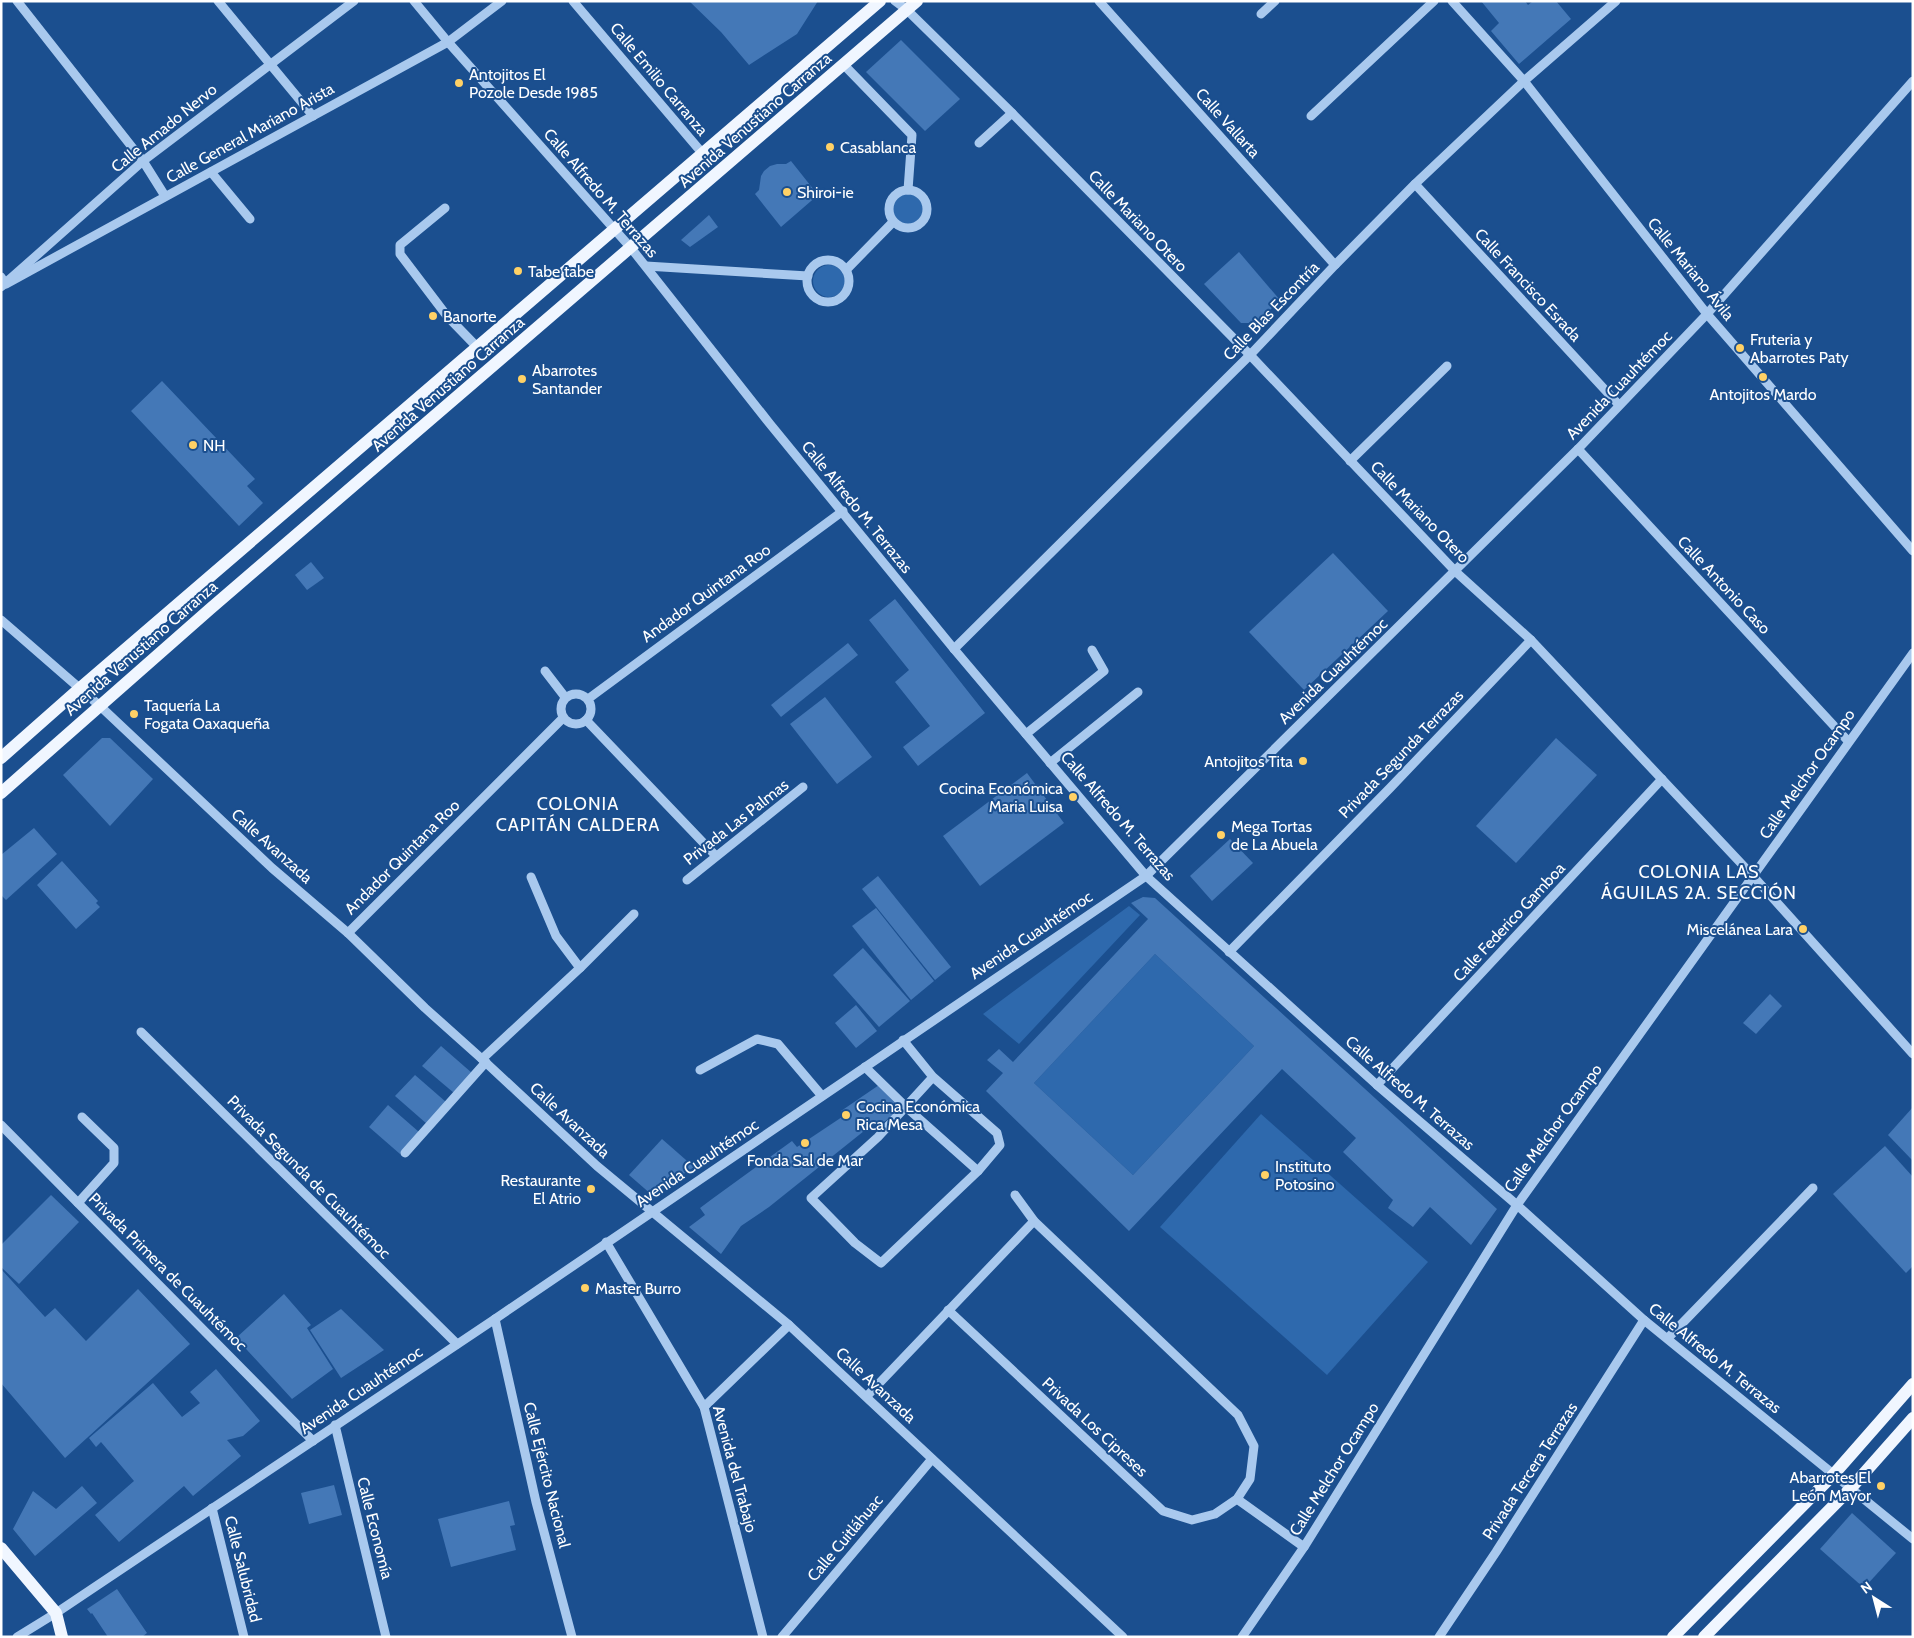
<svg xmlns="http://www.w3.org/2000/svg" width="1914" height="1638" font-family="Cabin,sans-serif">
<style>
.green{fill:#2e69ad}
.building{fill:#4478b7;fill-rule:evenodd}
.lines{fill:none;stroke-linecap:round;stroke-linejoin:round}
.minor{stroke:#a9c9ee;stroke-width:9}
.major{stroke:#f0f6ff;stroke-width:12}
.poi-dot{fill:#ffd166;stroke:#1b4f8f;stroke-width:2}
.labels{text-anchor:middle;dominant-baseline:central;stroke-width:4;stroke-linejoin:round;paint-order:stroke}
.poi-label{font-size:16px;fill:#fff;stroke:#1b4f8f;text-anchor:start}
.street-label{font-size:16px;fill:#fff;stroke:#1b4f8f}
.neighbourhood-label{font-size:18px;letter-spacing:1px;fill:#fff;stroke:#1b4f8f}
</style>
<rect width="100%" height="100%" fill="#1b4f8f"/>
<g class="green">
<circle cx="907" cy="209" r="16"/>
<circle cx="829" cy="281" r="16"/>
<polygon points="1129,906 1140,915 1019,1044 983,1014"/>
<polygon points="1155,954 1254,1046 1133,1175 1034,1083"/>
<polygon points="1261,1114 1428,1262 1327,1375 1160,1227"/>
</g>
<g class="building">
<polygon points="689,1 818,1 797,34 749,65 721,32"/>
<polygon points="1481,1 1525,1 1528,5 1533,1 1556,1 1571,19 1519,64 1491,31 1499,23"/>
<polygon points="901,40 960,99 925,131 866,72"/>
<polygon points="791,161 818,195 781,227 755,194 759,190 761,176 764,171 770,166 777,164 786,164"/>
<polygon points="709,215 718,227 690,247 681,240"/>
<polygon points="1239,252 1280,300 1257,323 1241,323 1204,284"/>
<polygon points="162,381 255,479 247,486 263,503 239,526 131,411"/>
<polygon points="1333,553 1388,611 1304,690 1249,632"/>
<polygon points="311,562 324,578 307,590 295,575"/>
<polygon points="895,599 985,713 918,766 903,747 930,726 895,682 909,670 869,620"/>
<polygon points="848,643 858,655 781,717 771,705"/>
<polygon points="825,697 872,757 837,784 790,724"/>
<polygon points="102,738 110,738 153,779 110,826 63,775"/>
<polygon points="1556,738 1597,775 1516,863 1476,826"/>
<polygon points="1027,773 1064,823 980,886 943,836"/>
<polygon points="34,828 57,854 6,900 1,895 1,855"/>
<polygon points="1230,839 1253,863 1212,901 1190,876"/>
<polygon points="62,861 98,901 96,903 100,907 76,929 37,885"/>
<polygon points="878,876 951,967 935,980 862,889"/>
<path d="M1143 897 1155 898 1497 1209 1471 1245 1430 1207 1413 1227 1388 1208 1393 1200 1343 1152 1356 1138 1282 1069 1129 1231 986 1091 1003 1073 987 1060 999 1049 1013 1062 1148 919 1131 903ZM1155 954 1254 1046 1133 1175 1034 1083Z"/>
<polygon points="876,908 934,981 911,1000 852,926"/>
<polygon points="863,948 910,1001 879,1027 833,975"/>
<polygon points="1770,994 1782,1006 1756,1034 1743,1023"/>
<polygon points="856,1005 877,1031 856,1048 835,1023"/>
<polygon points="441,1046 472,1073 454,1093 422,1066"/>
<polygon points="415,1075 446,1102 427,1124 395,1096"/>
<polygon points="879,1085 897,1105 895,1114 881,1124 874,1123 769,1207 741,1226 721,1254 689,1227 705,1215 700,1208 712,1199 792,1141 797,1147 845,1115 841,1111"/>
<polygon points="388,1105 419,1132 400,1154 369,1127"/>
<polygon points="1913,1107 1913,1161 1888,1135"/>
<polygon points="662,1139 694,1167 652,1195 629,1175"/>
<polygon points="1885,1146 1913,1177 1913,1266 1906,1273 1833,1194"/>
<polygon points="51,1195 79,1222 19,1284 1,1267 1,1245"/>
<polygon points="1,1269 45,1317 55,1308 86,1341 138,1289 190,1344 65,1458 1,1383"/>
<polygon points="284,1294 311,1325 307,1328 333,1369 292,1399 236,1338"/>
<polygon points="341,1309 384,1350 341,1378 310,1330"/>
<polygon points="216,1369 260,1421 243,1436 227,1440 241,1456 193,1496 184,1486 119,1542 95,1515 134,1481 101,1442 96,1447 89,1438 153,1383 182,1417 200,1403 190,1392"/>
<polygon points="334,1485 342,1515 309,1524 301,1493"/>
<polygon points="82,1486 97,1503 35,1556 13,1529 33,1491 56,1509"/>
<polygon points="509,1501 515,1525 510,1526 516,1550 451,1567 438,1519"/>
<polygon points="1852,1513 1896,1553 1864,1588 1820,1549"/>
<polygon points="117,1589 147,1633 142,1637 108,1637 92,1613 91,1614 87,1609"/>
</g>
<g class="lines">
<g class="minor">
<polyline points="17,1 143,161 165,196"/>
<polyline points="218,1 313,116"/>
<polyline points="414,1 448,42 631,248 770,424 954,649 1146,876 1377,1085 1517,1205 1644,1320 1913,1539"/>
<polyline points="573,1 703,154"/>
<polyline points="895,1 907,10 1012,113 1250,355 1456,572 1531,640 1753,876 1913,1054"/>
<polyline points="1099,1 1335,265"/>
<polyline points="1452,1 1524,81 1707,314 1913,551"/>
<polyline points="1261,14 1275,1"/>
<polyline points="844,65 912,135 908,190"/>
<polyline points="1311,116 1434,1"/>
<polyline points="979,143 1012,113"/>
<polyline points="211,172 250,219"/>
<polyline points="1415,184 1619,405"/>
<circle cx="908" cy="209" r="19"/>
<polyline points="445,208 400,245 400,254 447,316 477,347"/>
<circle cx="828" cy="281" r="21"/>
<polyline points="646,266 808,276"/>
<polyline points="846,270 893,222"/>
<polyline points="1,277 6,284 448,42 502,1"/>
<polyline points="1,287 143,161 354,1"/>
<polyline points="1578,449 1848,741"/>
<polyline points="1350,461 1447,366"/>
<polyline points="1,620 100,706 272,868 348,933 425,1008 482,1059 597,1166 789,1325 1123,1637"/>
<polyline points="954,649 1250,355 1335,265 1415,184 1524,81 1616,1"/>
<polyline points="545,671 565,697"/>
<circle cx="576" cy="709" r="15"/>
<polyline points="588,699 843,511"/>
<polyline points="586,720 716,856"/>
<polyline points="1026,734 1104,671 1092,650"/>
<polyline points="1050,763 1138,692"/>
<polyline points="531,877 556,936 580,968"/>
<polyline points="687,880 803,787"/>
<polyline points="348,933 563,718"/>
<polyline points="1229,952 1390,788 1531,640"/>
<polyline points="141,1032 457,1344"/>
<polyline points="903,1040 933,1077 997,1133 1000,1145 978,1171 881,1263 855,1243 811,1198 878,1137 933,1077"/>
<polyline points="482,1059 580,968 634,914"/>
<polyline points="865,1067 907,1108 978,1171"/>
<polyline points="700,1070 757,1039 778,1044 822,1096"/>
<polyline points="1377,1085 1662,779"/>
<polyline points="1,1125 313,1441"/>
<polyline points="405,1153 486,1062"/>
<polyline points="78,1203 114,1163 114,1148 82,1117"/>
<polyline points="606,1242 704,1407 763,1637"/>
<polyline points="948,1310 1163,1511 1192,1520 1215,1514 1237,1499 1250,1479 1254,1446 1238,1415 1034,1221 1015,1195"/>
<polyline points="495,1319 536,1502 572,1637"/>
<polyline points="1668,1338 1813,1188"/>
<polyline points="867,1396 1034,1221"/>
<polyline points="704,1407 789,1325"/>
<polyline points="335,1425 386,1637"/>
<polyline points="1237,1499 1304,1547"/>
<polyline points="212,1508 244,1637"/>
<polyline points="17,1637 56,1613 495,1319 1146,876 1578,449 1707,314 1913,81"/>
<polyline points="782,1637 932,1459"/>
<polyline points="1242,1637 1304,1547 1517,1205 1913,653"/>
<polyline points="1439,1637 1496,1552 1644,1320"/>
</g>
<g class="major">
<polyline points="1,758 79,689 880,1"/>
<polyline points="1,793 210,609 917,1"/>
<polyline points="1,1548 56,1613 62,1637"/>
<polyline points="1673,1637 1834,1474 1913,1384"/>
<polyline points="1704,1637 1851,1488 1913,1418"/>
</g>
</g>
<g class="poi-dot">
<circle cx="459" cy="83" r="5"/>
<circle cx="830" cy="147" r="5"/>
<circle cx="787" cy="192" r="5"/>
<circle cx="518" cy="271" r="5"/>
<circle cx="433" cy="316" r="5"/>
<circle cx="1740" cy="348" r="5"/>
<circle cx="1763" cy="377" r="5"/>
<circle cx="522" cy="379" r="5"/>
<circle cx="193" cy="445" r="5"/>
<circle cx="134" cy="714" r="5"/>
<circle cx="1303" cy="761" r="5"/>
<circle cx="1073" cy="797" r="5"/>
<circle cx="1221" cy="835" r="5"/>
<circle cx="1803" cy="929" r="5"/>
<circle cx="846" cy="1115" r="5"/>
<circle cx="805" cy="1143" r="5"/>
<circle cx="1265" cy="1175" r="5"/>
<circle cx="591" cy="1189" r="5"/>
<circle cx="585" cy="1288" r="5"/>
<circle cx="1881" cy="1486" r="5"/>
</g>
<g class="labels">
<g class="poi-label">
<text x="469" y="74">Antojitos El<tspan x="469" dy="18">Pozole Desde 1985</tspan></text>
<text x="840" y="147">Casablanca</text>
<text x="797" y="192">Shiroi-ie</text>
<text x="528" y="271">Tabe tabe</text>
<text x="443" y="316">Banorte</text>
<text x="1750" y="339">Fruteria y<tspan x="1750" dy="18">Abarrotes Paty</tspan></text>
<text x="532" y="370">Abarrotes<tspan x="532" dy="18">Santander</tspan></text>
<text x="1763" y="394" text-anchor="middle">Antojitos Mardo</text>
<text x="203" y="445">NH</text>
<text x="144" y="705">Taquería La<tspan x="144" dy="18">Fogata Oaxaqueña</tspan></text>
<text x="1293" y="761" text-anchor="end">Antojitos Tita</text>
<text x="1063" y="788" text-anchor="end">Cocina Económica<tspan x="1063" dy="18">Maria Luisa</tspan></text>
<text x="1231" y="826">Mega Tortas<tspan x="1231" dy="18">de La Abuela</tspan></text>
<text x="1793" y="929" text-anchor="end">Miscelánea Lara</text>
<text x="856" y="1106">Cocina Económica<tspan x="856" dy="18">Rica Mesa</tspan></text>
<text x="805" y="1160" text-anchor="middle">Fonda Sal de Mar</text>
<text x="1275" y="1166">Instituto<tspan x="1275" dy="18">Potosino</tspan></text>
<text x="581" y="1180" text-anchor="end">Restaurante<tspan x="581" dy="18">El Atrio</tspan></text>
<text x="595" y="1288">Master Burro</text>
<text x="1871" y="1477" text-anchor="end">Abarrotes El<tspan x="1871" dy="18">León Mayor</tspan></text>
</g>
<g class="street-label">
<text transform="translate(659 79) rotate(50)">Calle Emilio Carranza</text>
<text transform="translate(755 120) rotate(-41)">Avenida Venustiano Carranza</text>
<text transform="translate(1228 123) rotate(48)">Calle Vallarta</text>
<text transform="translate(164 128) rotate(-39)">Calle Amado Nervo</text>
<text transform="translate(250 133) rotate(-29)">Calle General Mariano Arista</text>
<text transform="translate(601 193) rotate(49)">Calle Alfredo M. Terrazas</text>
<text transform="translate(1138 221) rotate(46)">Calle Mariano Otero</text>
<text transform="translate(1691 269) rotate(51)">Calle Mariano Ávila</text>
<text transform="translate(1528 285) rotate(47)">Calle Francisco Esrada</text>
<text transform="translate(1271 311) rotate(-46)">Calle Blas Escontría</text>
<text transform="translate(448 384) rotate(-41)">Avenida Venustiano Carranza</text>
<text transform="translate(1619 385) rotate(-46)">Avenida Cuauhtémoc</text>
<text transform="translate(857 507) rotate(51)">Calle Alfredo M. Terrazas</text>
<text transform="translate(1420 512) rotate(46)">Calle Mariano Otero</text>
<text transform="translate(1724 585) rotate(47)">Calle Antonio Caso</text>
<text transform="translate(706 593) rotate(-36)">Andador Quintana Roo</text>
<text transform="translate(141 648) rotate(-41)">Avenida Venustiano Carranza</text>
<text transform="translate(1333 671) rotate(-44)">Avenida Cuauhtémoc</text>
<text transform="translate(1401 754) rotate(-46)">Privada Segunda Terrazas</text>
<text transform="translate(1807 774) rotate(-55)">Calle Melchor Ocampo</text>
<text transform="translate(1118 816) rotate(49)">Calle Alfredo M. Terrazas</text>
<text transform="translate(736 822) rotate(-38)">Privada Las Palmas</text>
<text transform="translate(272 846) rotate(42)">Calle Avanzada</text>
<text transform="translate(402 857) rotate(-45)">Andador Quintana Roo</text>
<text transform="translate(1509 922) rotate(-47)">Calle Federico Gamboa</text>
<text transform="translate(1031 935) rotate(-34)">Avenida Cuauhtémoc</text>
<text transform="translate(1410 1093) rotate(41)">Calle Alfredo M. Terrazas</text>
<text transform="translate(570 1120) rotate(43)">Calle Avanzada</text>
<text transform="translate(1553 1128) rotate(-54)">Calle Melchor Ocampo</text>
<text transform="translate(697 1163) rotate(-34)">Avenida Cuauhtémoc</text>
<text transform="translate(309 1177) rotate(45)">Privada Segunda de Cuauhtémoc</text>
<text transform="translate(168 1272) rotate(45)">Privada Primera de Cuauhtémoc</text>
<text transform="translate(1715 1358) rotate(39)">Calle Alfredo M. Terrazas</text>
<text transform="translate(876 1385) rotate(43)">Calle Avanzada</text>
<text transform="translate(361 1390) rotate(-34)">Avenida Cuauhtémoc</text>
<text transform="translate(1095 1427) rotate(43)">Privada Los Cipreses</text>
<text transform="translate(735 1469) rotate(75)">Avenida del Trabajo</text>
<text transform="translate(1334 1469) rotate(-58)">Calle Melchor Ocampo</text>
<text transform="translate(1530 1471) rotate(-57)">Privada Tercera Terrazas</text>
<text transform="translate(547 1475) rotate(76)">Calle Ejército Nacional</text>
<text transform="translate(375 1528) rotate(76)">Calle Economía</text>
<text transform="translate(845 1538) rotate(-50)">Calle Cuitláhuac</text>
<text transform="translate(243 1569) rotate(76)">Calle Salubridad</text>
</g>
<g class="neighbourhood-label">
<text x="578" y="804">COLONIA<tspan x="578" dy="21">CAPITÁN CALDERA</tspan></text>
<text x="1699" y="872">COLONIA LAS<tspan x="1699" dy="21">ÁGUILAS 2A. SECCIÓN</tspan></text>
</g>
</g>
<rect width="1914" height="1638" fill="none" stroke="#ffffff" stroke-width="5"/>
<g transform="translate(1874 1598) rotate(324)" stroke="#1b4f8f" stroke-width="4" paint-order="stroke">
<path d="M0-4L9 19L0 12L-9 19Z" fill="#ffffff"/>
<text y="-8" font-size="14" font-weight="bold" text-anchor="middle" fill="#ffffff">N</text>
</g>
</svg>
